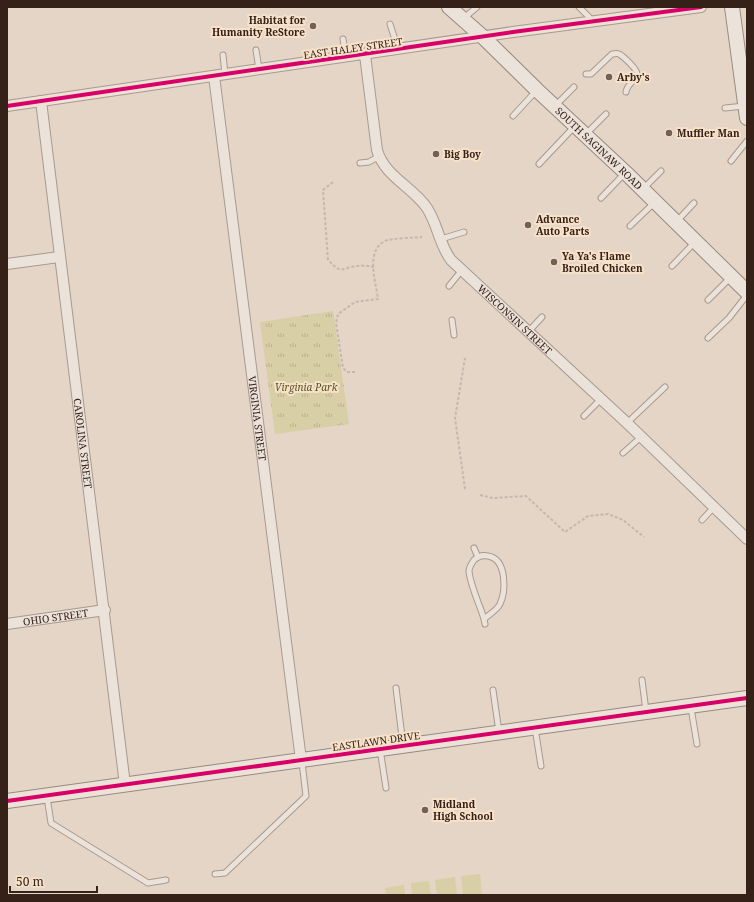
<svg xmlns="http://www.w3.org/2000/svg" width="754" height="902" font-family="'Noto Serif',serif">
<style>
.park{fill:url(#park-tufts)}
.pitch{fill:#d8cfa6}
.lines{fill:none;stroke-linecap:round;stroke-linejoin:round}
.lane-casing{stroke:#a89a90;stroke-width:7}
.street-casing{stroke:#a89a90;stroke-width:12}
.secondary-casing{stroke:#988a80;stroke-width:16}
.path{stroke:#c3b8b0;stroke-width:2;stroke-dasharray:3 2;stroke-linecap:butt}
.lane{stroke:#ebe2d9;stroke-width:5}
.street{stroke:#ebe2d9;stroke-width:10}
.secondary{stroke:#ebe2d9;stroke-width:14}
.cycleway-casing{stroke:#f8e1c9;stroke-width:6}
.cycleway{stroke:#d6006c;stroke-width:4}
.poi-dot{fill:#736056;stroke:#f8e1c9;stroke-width:1.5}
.labels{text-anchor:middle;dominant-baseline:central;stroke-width:4;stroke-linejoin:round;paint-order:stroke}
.poi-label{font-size:10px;font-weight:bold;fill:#362119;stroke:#f8e1c9;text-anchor:start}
.street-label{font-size:10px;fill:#362119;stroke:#f8e1c9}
.park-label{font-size:10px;font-style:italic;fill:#51541e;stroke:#f8e1c9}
</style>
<defs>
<pattern id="park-tufts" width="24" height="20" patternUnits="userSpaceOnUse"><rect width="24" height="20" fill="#d8cfa6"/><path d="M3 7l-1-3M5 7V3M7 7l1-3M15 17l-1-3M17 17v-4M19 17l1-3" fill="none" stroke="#bab18e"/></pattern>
</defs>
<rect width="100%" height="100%" fill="#e4d5c6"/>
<polygon class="park" points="333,311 349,424 275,434 260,322"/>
<g class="pitch">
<polygon points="339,375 342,388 327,392 323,380"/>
<polygon points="480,874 482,895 463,895 461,876"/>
<polygon points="455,877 457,895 437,895 435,880"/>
<polygon points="429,881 431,895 412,895 411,883"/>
<polygon points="404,885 405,895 386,895 385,888"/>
</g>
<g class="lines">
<defs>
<g id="lane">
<polyline points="579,7 594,22"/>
<polyline points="464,18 477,7"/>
<polyline points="390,24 398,49"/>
<polyline points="343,39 346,57"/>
<polyline points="256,50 259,69"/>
<polyline points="223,55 225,74"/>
<path d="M586 74H591L612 54C615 54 616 53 619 54 623 56 638 70 637 74 637 81 627 83 626 92"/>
<polyline points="556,105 574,87"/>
<polyline points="725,108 744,106"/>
<polyline points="513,116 536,91"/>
<polyline points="586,134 606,114"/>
<polyline points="731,161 747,141"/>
<polyline points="360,163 369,162 378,157"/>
<polyline points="539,164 574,127"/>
<polyline points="643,189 661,171"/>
<polyline points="601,198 625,173"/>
<polyline points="677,221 694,203"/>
<polyline points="630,226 655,202"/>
<polyline points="441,239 464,232"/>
<polyline points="672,266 695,242"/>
<polyline points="449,286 462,270"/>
<polyline points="708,300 731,277"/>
<polyline points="452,320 454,335"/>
<polyline points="528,332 542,317"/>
<polyline points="708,338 729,318 747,295"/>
<polyline points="584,416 601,399"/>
<polyline points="627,423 665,387"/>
<polyline points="623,453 641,437"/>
<polyline points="702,520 714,507"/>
<polyline points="474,548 478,557"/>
<path d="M484 619C490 614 497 610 500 604 506 591 507 559 488 556 483 555 478 556 474 560 472 563 469 567 469 571 470 585 480 605 484 619L485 624"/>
<polyline points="642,680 646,711"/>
<polyline points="396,688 403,745"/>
<polyline points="493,690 499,732"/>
<polyline points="691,708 697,744"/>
<polyline points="535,728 541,766"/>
<polyline points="380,749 386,788"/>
<polyline points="47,797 51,823 148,883 166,880"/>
<polyline points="215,874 225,873 306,796 302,762"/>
</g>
<g id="street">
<path id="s1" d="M365 55 377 150C384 176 413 187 427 208 438 225 439 244 451 260L627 423 747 539"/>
<path id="s2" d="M214 76 301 760"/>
<path id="s3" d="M41 101 125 785"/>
<polyline points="7,106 513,32 701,7"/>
<polyline points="7,264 59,257"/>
<path id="s4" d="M7 624 105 610"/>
</g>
<g id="secondary">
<path id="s5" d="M449 7 483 37 537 90 626 173 747 292"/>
<polyline points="732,7 747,118"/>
<polyline points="7,801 747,698"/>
</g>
</defs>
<use href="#lane" class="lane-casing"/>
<use href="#street" class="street-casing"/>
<use href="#secondary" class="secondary-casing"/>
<g class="path">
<path d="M333 182 323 190 328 260C342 275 341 268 357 266 362 265 368 266 374 267"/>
<path d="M355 372H347L343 368 336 323 338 314 355 302 378 299C376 282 365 251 385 241 390 238 414 238 422 237"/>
<polyline points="465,489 455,418 465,358"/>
<polyline points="480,495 493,498 526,496 565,532 588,516 608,514 623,520 644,537"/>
</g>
<use href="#lane" class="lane"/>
<use href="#street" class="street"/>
<use href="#secondary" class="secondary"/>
<defs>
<g id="cycleway">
<polyline points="7,106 513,32 701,7"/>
<polyline points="7,801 747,698"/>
</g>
</defs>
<use href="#cycleway" class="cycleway-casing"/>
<use href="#cycleway" class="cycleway"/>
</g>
<g class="poi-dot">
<circle cx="313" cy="26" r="4"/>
<circle cx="609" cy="77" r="4"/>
<circle cx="669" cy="133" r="4"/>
<circle cx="436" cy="154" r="4"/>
<circle cx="528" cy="225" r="4"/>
<circle cx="554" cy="262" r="4"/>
<circle cx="425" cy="810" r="4"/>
</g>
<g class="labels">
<g class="poi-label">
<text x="305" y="20" text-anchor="end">Habitat for<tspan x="305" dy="12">Humanity ReStore</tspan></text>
<text x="617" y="77">Arby's</text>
<text x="677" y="133">Muffler Man</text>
<text x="444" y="154">Big Boy</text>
<text x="536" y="219">Advance<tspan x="536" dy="12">Auto Parts</tspan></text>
<text x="562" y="256">Ya Ya's Flame<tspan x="562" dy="12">Broiled Chicken</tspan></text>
<text x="433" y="804">Midland<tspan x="433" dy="12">High School</tspan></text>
</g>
<g class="street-label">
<text transform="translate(353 48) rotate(-8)">EAST HALEY STREET</text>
<text stroke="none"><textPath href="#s5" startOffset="206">SOUTH SAGINAW ROAD</textPath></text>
<text stroke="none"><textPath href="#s1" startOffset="318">WISCONSIN STREET</textPath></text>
<text stroke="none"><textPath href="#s2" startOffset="345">VIRGINIA STREET</textPath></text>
<text stroke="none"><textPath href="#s3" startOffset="345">CAROLINA STREET</textPath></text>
<text stroke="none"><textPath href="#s4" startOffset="49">OHIO STREET</textPath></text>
<text transform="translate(376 741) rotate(-8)">EASTLAWN DRIVE</text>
</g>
<g class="park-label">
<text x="306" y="387">Virginia Park</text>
</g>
</g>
<rect width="754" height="902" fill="none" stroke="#362119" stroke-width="16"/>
<path d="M10 886v6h87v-6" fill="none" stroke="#362119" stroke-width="2"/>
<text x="16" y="886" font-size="12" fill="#362119" stroke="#f8e1c9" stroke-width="3" paint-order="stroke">50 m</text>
</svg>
